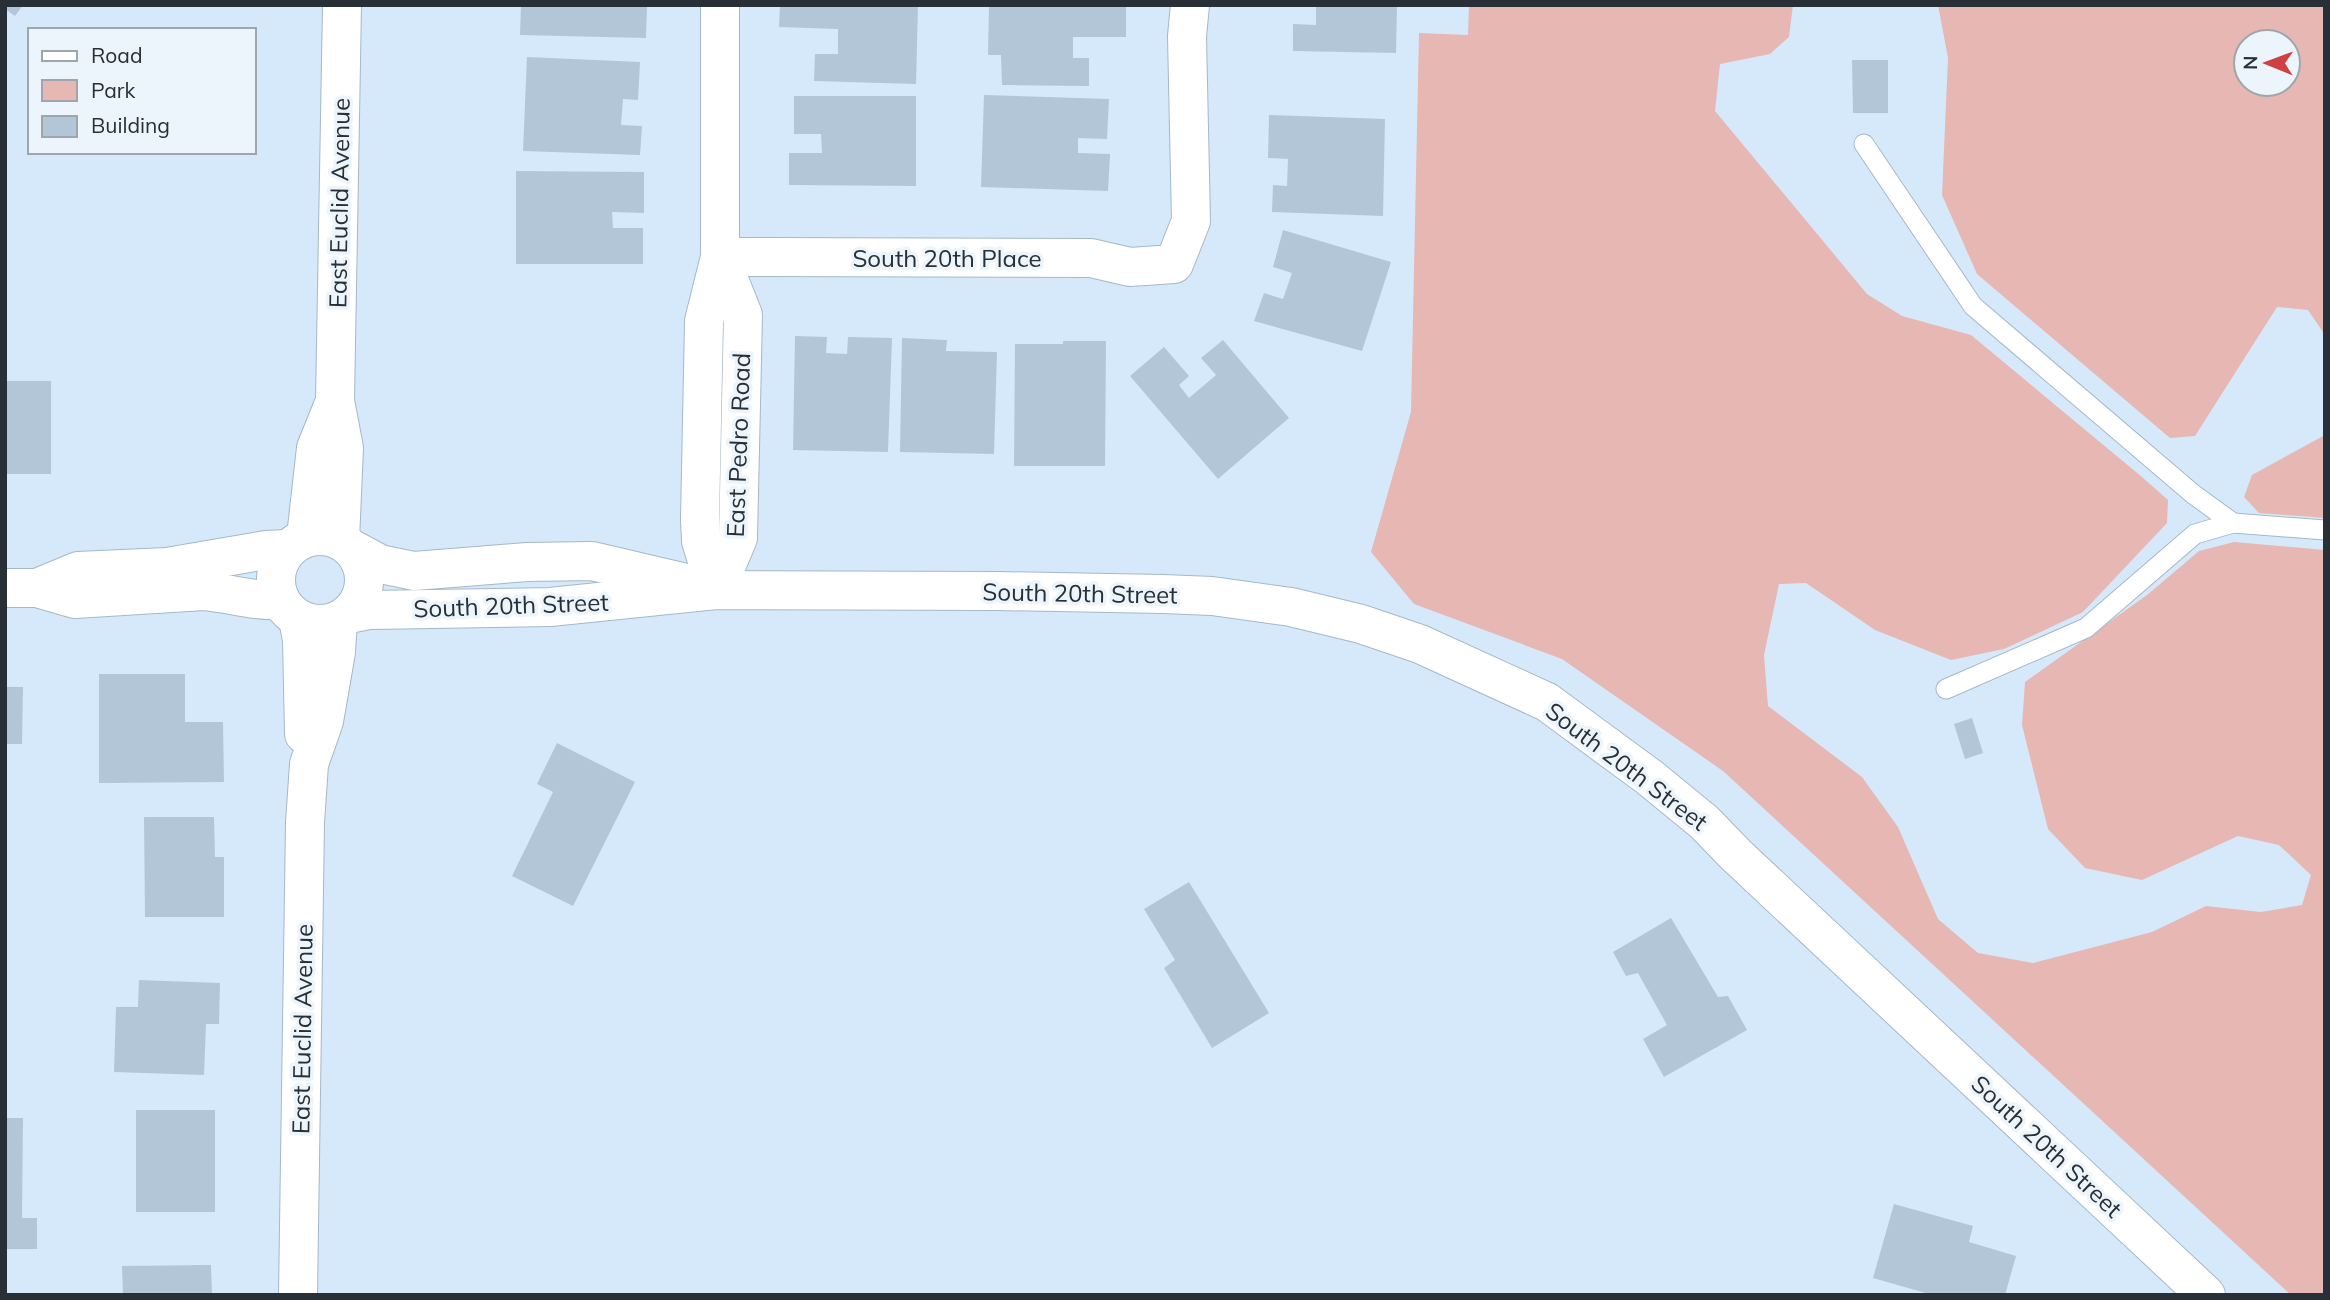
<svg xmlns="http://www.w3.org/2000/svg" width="2330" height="1300" font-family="Mulish,sans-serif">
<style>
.green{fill:#e6b7b3;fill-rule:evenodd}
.building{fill:#b3c6d7}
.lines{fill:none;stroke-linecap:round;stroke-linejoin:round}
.service-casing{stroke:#a5b8c8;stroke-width:21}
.minor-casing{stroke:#a5b8c8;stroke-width:40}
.service{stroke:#fff;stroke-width:19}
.minor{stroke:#fff;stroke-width:38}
.labels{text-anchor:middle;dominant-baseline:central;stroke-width:7;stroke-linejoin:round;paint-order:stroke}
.street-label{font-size:24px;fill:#282f36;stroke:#edf5fc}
</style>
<rect width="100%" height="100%" fill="#d6e9fb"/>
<g class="green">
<polygon points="1469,5 1793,5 1789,37 1770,54 1720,64 1715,111 1867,294 1902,316 1971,335 2142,477 2168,500 2167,523 2083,612 2004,649 1951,660 1875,630 1806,583 1779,584 1764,655 1768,706 1862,777 1898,827 1938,919 1978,953 2033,963 2152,932 2206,906 2261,912 2302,905 2311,875 2279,845 2238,836 2142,880 2085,868 2048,829 2022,725 2025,682 2147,595 2199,551 2234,542 2325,550 2325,1295 2291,1295 1723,771 1562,659 1414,604 1371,552 1411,412 1419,33 1468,35"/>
<path d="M1938 5H2325V335L2308 310 2277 307 2195 436 2170 438 1977 274 1942 195 1948 58ZM2246 42H2288V84H2246Z"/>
<polygon points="2325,435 2325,518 2259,513 2244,497 2252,475"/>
</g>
<g class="building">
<polygon points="5,5 23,5 15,16 5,9"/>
<polygon points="521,5 647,5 646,38 520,35"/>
<polygon points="780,5 918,5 916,84 814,81 815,54 838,54 838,29 779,27"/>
<polygon points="989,5 1126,5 1126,37 1073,37 1073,58 1089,58 1089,86 1002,85 1001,55 988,55"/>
<polygon points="1316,5 1397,5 1396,53 1293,51 1293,24 1316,25"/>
<polygon points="527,57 640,62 638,100 623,99 621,125 642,126 640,155 523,151"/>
<polygon points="1852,60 1888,60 1888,113 1853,113"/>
<polygon points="984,95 1109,99 1107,139 1078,138 1078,153 1110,154 1108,191 981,187"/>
<polygon points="794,96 916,96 916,186 789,185 789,153 822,153 821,134 794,134"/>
<polygon points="1269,115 1385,119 1383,216 1272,212 1273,185 1287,186 1288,159 1268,158"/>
<polygon points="516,171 644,172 644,213 612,212 613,228 643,228 643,264 516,264"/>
<polygon points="1283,230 1391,262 1362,351 1254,321 1264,293 1283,299 1292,273 1273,267"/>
<polygon points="795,336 827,337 826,353 847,354 848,337 892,338 888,452 793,450"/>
<polygon points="902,338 947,340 946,351 997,352 994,454 900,452"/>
<polygon points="1223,340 1289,418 1218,479 1130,376 1164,347 1189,376 1179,385 1189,398 1216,375 1201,358"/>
<polygon points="1063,341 1106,341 1105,466 1014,466 1015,344 1063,344"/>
<rect x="5" y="381" width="46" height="93"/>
<polygon points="99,674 185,674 185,722 223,722 224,782 99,783"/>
<polygon points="5,687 23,687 22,744 5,744"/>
<polygon points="1972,718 1983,753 1965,759 1954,724"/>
<polygon points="557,743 635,782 573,906 512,876 553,792 537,784"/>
<polygon points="144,817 214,817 215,857 224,857 224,917 145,917"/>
<polygon points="1189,882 1269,1013 1212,1048 1164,968 1175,960 1144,909"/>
<polygon points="1671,918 1718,997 1728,996 1747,1030 1664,1077 1643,1039 1667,1025 1638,973 1626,976 1613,952"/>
<polygon points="139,980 220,983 219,1024 206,1024 204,1075 114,1072 116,1007 138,1007"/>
<rect x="136" y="1110" width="79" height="102"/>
<polygon points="5,1118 23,1118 22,1218 37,1218 37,1249 5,1249"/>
<polygon points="1894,1204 1973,1226 1969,1242 2016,1256 2005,1295 1933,1295 1873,1278"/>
<polygon points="211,1265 212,1295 123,1295 122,1266"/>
</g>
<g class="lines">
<defs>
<g id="service">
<polyline points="1864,144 1973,306 2193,494 2233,523"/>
<polyline points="1946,689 2086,628 2195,534 2233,523 2325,530"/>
</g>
<g id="minor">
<polyline points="720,257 1091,258 1130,267 1174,264 1191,221 1187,36 1190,5"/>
<circle cx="320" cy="580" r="44"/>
<polyline points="306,537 316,448 335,401"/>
<polyline points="340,540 344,448 335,401 342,5"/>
<polyline points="352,549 380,564 414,571 527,562 592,561 686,583"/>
<path d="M5 588H37L75 599 204 591C229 593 255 602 280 600"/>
<polyline points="37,588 78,571 167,567 266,550 287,549"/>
<polyline points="716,590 701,541 700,519 704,321 720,257 720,5"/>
<polyline points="716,590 738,538 743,315 720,257"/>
<polyline points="348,614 369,610 550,607 716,590 997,591 1163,594 1212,596 1291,607 1361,624 1420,644 1547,702 1649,777 1704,822 1736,855 2206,1295"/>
<polyline points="298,619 302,640 304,734"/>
<polyline points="298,1295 305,823 309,764 324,721 336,652 338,621"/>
</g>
</defs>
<use href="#service" class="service-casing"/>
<use href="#minor" class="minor-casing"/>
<use href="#service" class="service"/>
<use href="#minor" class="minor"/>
</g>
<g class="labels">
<g class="street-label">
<text transform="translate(339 203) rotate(-89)">East Euclid Avenue</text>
<text x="947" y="258">South 20th Place</text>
<text transform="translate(738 445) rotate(-88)">East Pedro Road</text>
<text transform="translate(1080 593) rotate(1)">South 20th Street</text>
<text transform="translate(511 605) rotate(-2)">South 20th Street</text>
<text transform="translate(1627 766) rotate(37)">South 20th Street</text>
<text transform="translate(302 1029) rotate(-89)">East Euclid Avenue</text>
<text transform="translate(2047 1146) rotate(43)">South 20th Street</text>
</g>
</g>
<rect width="2330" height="1300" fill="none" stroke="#282f36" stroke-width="14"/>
<rect x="28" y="28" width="228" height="126" fill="#edf5fc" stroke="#9ea6ad" stroke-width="2"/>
<rect x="42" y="51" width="35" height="10" fill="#ffffff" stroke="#9ea6ad" stroke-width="2"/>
<text x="91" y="63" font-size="21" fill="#282f36">Road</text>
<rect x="42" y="80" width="35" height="21" fill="#e6b7b3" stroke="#9ea6ad" stroke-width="2"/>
<text x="91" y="98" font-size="21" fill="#282f36">Park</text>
<rect x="42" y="116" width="35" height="21" fill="#b3c6d7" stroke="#9ea6ad" stroke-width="2"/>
<text x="91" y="133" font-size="21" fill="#282f36">Building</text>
<g transform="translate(2267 63) rotate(271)"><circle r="33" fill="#edf5fc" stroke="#9ea6ad" stroke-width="2"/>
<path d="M0-5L12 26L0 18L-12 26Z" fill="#d04042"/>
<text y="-10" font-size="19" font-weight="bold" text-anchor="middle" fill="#282f36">N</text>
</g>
</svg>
